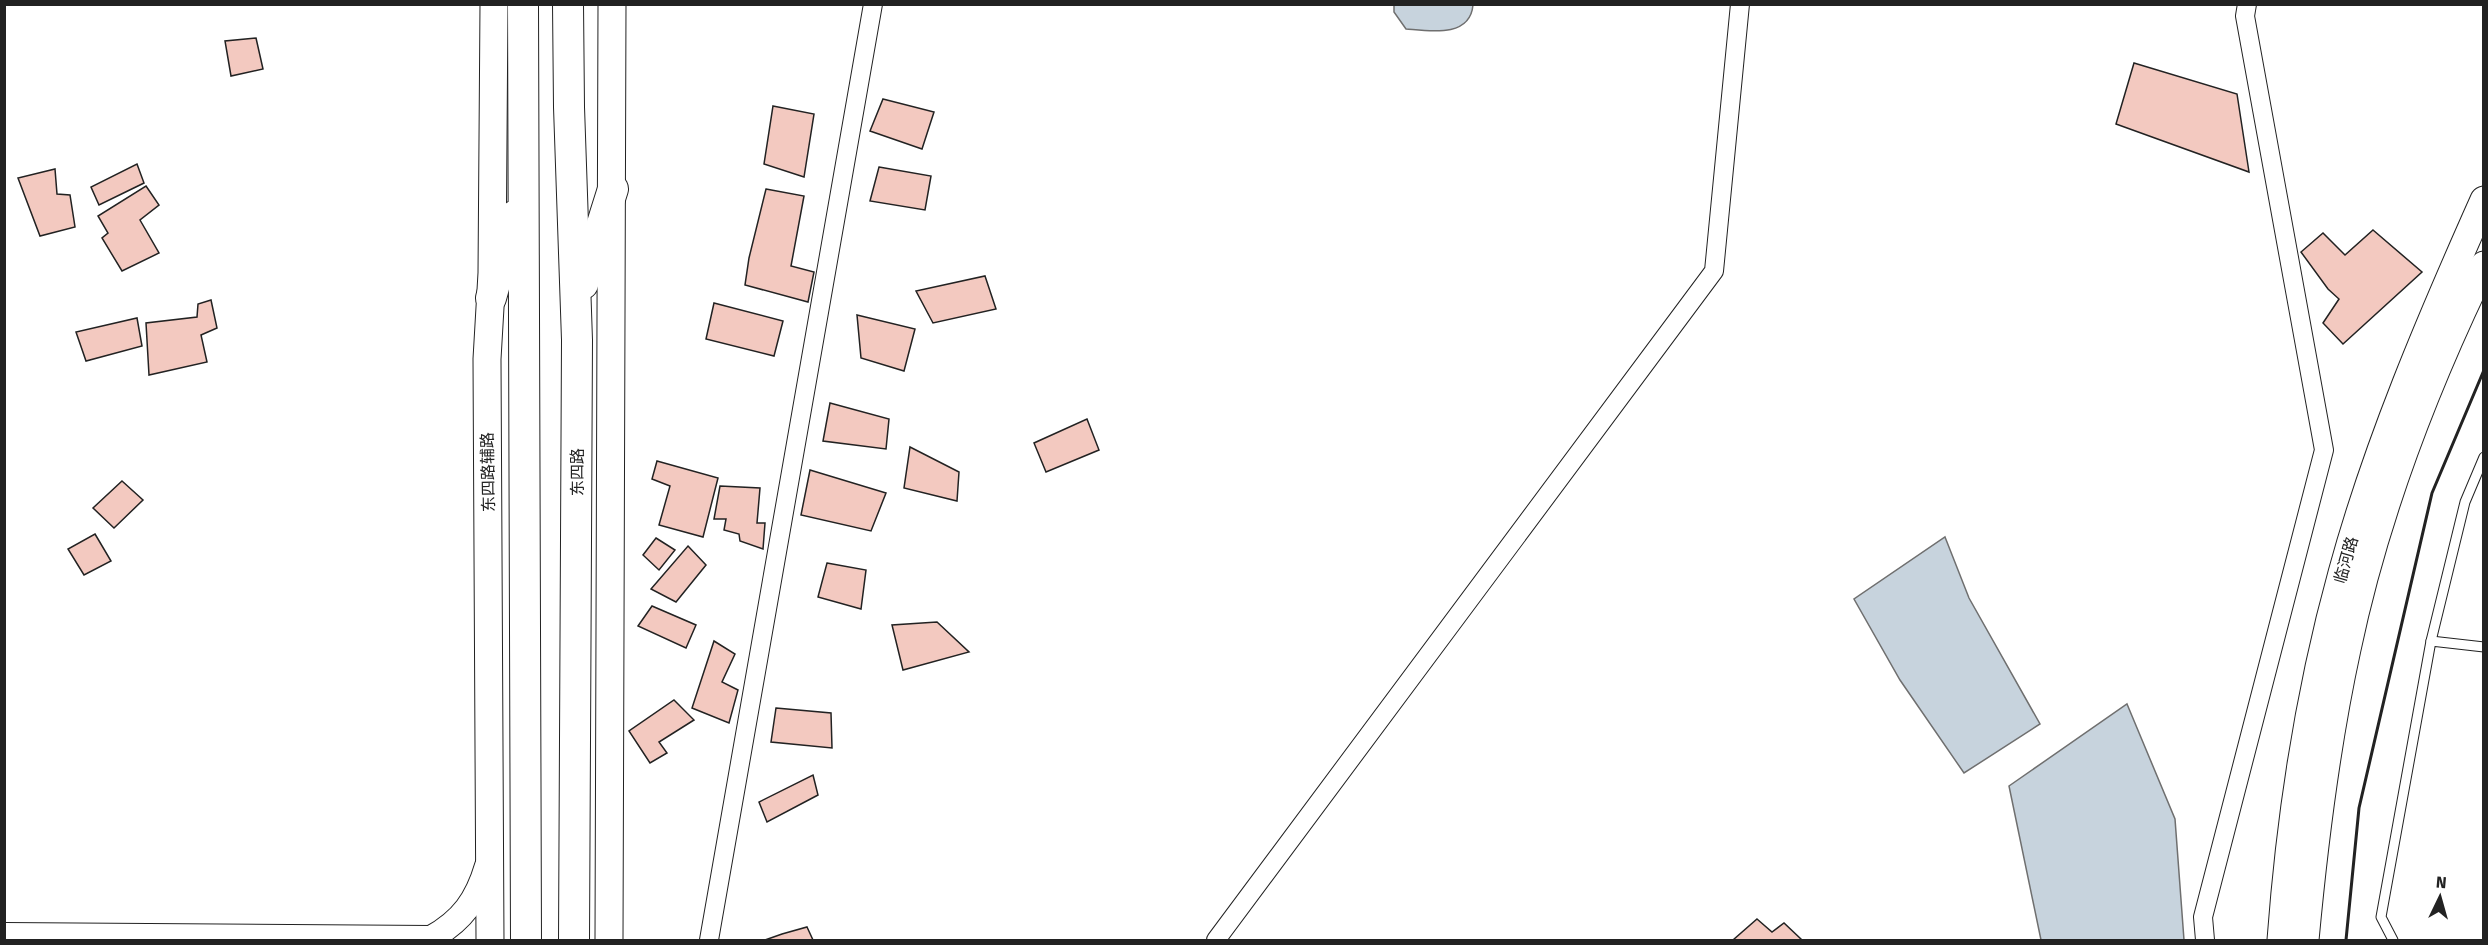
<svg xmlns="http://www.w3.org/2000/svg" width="2488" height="945" font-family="'Fira Sans','Noto Sans SC',sans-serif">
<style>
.water{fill:#c7d3dd;stroke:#6f6f6f;stroke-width:1.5}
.building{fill:#f3c9c0;stroke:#222;stroke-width:1.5}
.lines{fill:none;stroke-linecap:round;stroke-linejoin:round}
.service-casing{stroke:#222;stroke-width:11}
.minor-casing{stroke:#222;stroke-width:20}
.tertiary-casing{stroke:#222;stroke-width:26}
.secondary-casing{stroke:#222;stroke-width:29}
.primary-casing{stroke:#222;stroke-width:32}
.service{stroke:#fff;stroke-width:9}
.minor{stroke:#fff;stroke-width:18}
.tertiary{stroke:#fff;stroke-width:24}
.secondary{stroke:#fff;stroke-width:27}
.primary{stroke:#fff;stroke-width:30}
.wall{stroke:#222;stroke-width:3}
.labels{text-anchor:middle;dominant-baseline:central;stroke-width:4.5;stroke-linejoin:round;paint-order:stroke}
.street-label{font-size:16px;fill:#222;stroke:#fff}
</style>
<rect width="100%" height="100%" fill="#fff"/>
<g class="water">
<path d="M1394 5V4L1473 5C1470 38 1430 31 1406 29L1394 12Z"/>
<polygon points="1945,537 1969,598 2040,724 1964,773 1900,680 1854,599"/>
<polygon points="2127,704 2175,819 2184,940 2041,940 2009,786"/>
</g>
<g class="building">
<polygon points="256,38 263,69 231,76 225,41"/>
<polygon points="2134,63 2237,94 2249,172 2116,124"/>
<polygon points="883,99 934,112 922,149 870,131"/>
<polygon points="773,106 814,114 804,177 764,164"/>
<polygon points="137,164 144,183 99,205 91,187"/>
<polygon points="879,167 931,176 925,210 870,201"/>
<polygon points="55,169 57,194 70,195 75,227 40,236 18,178"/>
<polygon points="146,186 159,205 140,220 159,253 122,271 102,238 108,233 98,216"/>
<polygon points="766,189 804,196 791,266 814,272 808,302 745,285 749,258"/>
<polygon points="2373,230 2422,272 2343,344 2323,323 2339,299 2328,289 2301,252 2323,233 2345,255"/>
<polygon points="985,276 996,309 933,323 916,291"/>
<polygon points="211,300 217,328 201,335 207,362 149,375 146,323 197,317 198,304"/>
<polygon points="714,303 783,321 774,356 706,339"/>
<polygon points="857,315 915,329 904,371 861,358"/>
<polygon points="137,318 142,346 86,361 76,332"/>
<polygon points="830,403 889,419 886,449 823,441"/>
<polygon points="1087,419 1099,450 1046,472 1034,443"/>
<polygon points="910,447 959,472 957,501 904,488"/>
<polygon points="657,461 718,478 703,537 659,525 670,486 652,479"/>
<polygon points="810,470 886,493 871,531 801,515"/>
<polygon points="122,481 143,500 114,528 93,508"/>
<polygon points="720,486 760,488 757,523 765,523 763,549 740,541 739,534 724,530 726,519 714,519"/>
<polygon points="95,534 111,561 84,575 68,549"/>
<polygon points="656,538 675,550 659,570 643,555"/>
<polygon points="688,546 706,565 676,602 651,589"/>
<polygon points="827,563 866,570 861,609 818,597"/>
<polygon points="652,606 696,625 686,648 638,626"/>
<polygon points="937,622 969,652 903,670 892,625"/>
<polygon points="714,641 735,654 722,682 738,690 729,723 692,708"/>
<polygon points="674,700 694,720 659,742 667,753 650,763 629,731"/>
<polygon points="776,708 831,713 832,748 771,742"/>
<polygon points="813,775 818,795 767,822 759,802"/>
<polygon points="1757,919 1772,932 1784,923 1802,940 1733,940"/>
<polygon points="807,927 813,940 765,940 782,934"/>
</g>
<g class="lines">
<defs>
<g id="service">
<polyline points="2431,641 2465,502 2484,457"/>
<polyline points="2393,940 2381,917 2431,641 2484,647"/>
</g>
<g id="minor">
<polyline points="709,940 873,4"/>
<polyline points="1216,940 1714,271 1740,4"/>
<polyline points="2205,940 2203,917 2324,450 2245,16 2247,4"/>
</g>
<path id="tertiary" d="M4 935 431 938C462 921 477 900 487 866"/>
<g id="secondary">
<polyline points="490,940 487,359 492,273 494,4"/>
<polyline points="609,940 612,4"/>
<path d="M2281 940C2290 818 2309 692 2342 573 2377 445 2430 321 2484 200"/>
<path d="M2305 940C2314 843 2326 745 2347 649 2375 516 2425 386 2484 265"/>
</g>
<g id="primary">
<polyline points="523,4 526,940"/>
<polyline points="568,4 569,107 577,340 574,940"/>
<polyline points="583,284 613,189"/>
<polyline points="491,298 514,216"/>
</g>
</defs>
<use href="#service" class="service-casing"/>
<use href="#minor" class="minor-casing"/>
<use href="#tertiary" class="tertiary-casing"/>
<use href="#secondary" class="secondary-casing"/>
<use href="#primary" class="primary-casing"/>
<use href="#service" class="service"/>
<use href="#minor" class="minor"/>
<use href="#tertiary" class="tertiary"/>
<use href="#secondary" class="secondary"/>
<use href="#primary" class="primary"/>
<polyline class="wall" points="2346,940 2359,808 2432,493 2484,370"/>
</g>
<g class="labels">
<g class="street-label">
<text transform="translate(488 472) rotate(-91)">东四路辅路</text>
<text transform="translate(577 472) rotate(-90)">东四路</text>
<text transform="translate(2346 560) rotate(-74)">临河路</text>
</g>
</g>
<rect width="2488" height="945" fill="none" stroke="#222222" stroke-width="12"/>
<g transform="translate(2440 897) rotate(5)" stroke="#ffffff" stroke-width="4.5" paint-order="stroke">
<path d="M0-4.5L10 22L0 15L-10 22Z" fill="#222222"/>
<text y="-9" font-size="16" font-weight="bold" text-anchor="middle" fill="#222222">N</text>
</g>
</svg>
